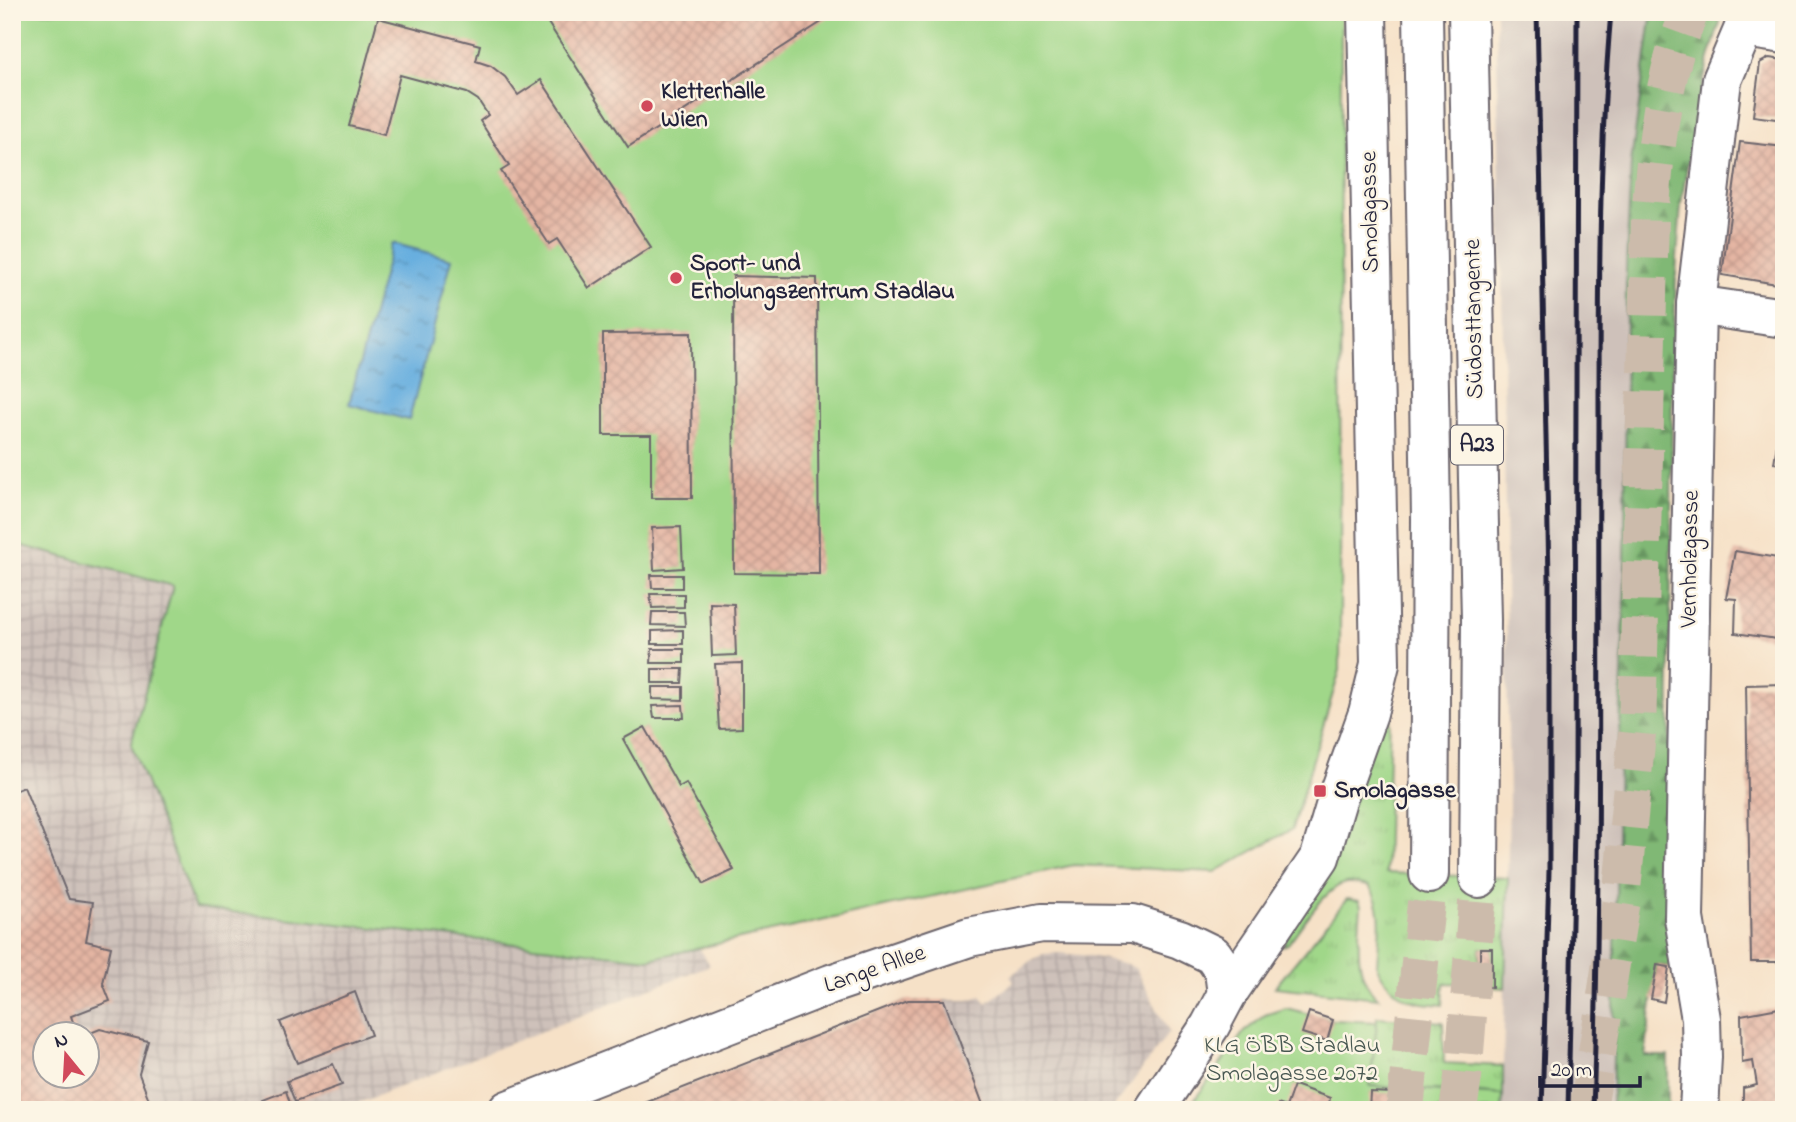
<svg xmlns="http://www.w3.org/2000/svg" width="1796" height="1122" font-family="'Indie Flower',sans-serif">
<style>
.industrial{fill:url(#industrial-grid);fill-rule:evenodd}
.railway{fill:#cec1ba}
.grass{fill:url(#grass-tufts);stroke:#617c62;stroke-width:2}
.forest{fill:url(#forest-firs);stroke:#516d58;stroke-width:2}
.green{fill:#a0d789;stroke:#617c62;stroke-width:2}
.water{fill:url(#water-ripples);stroke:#44688d;stroke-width:2}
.building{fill:url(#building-cross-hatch)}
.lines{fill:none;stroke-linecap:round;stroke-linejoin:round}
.highway-tunnel{stroke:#ccbbab;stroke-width:38;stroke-dasharray:38 19;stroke-linecap:butt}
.minor-casing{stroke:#6c656c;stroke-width:42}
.highway-casing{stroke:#6c656c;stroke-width:42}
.minor{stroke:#fff;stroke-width:38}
.highway{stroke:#fff;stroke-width:38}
.rail{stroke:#22223b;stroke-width:5}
.poi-dot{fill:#d1495b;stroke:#fcf5e5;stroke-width:2.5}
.labels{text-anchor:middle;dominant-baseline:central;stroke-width:5;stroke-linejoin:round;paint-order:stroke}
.shield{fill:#fcf5e5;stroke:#63616e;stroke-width:2}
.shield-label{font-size:23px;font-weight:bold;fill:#22223b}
.poi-label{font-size:24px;font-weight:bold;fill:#22223b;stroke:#fcf5e5;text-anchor:start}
.street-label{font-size:24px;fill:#22223b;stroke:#fcf5e5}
.park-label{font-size:24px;fill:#485852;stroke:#fcf5e5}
</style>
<defs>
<pattern id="industrial-grid" width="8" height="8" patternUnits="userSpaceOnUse" patternTransform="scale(1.75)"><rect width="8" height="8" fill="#cec1ba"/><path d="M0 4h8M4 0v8" fill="none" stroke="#b1a6a1"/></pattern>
<pattern id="grass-tufts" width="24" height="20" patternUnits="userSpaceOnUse" patternTransform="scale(1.75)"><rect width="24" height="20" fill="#a0d789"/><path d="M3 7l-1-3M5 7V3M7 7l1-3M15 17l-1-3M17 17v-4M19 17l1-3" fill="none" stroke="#8ab877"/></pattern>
<pattern id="forest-firs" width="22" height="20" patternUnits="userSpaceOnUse" patternTransform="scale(1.75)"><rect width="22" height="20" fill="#80b875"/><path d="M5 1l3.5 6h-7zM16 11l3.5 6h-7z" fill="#689561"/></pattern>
<pattern id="water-ripples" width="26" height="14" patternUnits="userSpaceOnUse" patternTransform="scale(1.75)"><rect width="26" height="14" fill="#67afdf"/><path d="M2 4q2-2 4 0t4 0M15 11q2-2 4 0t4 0" fill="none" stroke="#548eb6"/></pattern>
<pattern id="building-cross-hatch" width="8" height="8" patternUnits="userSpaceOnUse" patternTransform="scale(1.75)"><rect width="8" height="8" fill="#e4b5a3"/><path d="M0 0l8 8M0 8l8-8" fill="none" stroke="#c39b8d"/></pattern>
</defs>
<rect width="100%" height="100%" fill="#fcf5e5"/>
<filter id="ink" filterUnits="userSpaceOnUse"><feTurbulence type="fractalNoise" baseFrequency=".0143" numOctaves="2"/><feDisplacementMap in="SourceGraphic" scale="14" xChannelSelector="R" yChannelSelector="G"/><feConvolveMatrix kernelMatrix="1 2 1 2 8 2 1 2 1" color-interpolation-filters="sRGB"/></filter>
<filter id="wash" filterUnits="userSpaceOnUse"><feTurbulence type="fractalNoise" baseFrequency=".00686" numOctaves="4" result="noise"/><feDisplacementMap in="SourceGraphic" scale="28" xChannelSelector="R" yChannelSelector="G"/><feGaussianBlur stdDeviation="1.57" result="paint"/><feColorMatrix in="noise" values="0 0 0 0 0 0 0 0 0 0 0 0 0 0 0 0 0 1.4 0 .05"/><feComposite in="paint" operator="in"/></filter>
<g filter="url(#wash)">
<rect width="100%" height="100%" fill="#f6e1c7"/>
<g class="industrial">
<path d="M12 543 173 586 131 744 649 959 699 948 710 965 341 1110H12ZM46 1034H88V1076H46Z"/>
<polygon points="1059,953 1091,956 1127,964 1136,969 1169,1032 1112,1110 626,1110 907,1000 969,1000 981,996 987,1003 1014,982 1010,976 1030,961 1043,954"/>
</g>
<polygon class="railway" points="1496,12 1652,12 1631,163 1626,268 1625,582 1618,794 1612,1110 1502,1110 1509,805 1502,277"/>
<g class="grass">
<path d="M1391 676 1386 873 1508 878 1505 988 1492 987V948H1480L1479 984 1444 983 1443 1005C1434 1004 1423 1004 1414 1001 1399 998 1382 980 1377 966 1378 938 1386 910 1369 886 1362 885 1354 882 1346 883 1327 886 1300 928 1288 944L1283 946Z"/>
<path d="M1347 899 1359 901 1361 906C1359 936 1352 976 1378 998L1275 987Z"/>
<polygon points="1377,1017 1443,1022 1444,1063 1503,1066 1503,1095 1369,1086"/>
</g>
<polygon class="forest" points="1652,12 1718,12 1720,23 1709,58 1695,118 1681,204 1676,272 1672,395 1669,795 1677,964 1669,967 1657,965 1645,1056 1668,1056 1668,1110 1612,1110 1618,794 1625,582 1626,268 1631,163"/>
<g class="green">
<polygon points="12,12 1341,12 1340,670 1292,829 1215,872 1074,865 649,959 195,908 131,744 173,586 12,543"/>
<polygon points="1286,1008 1333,1020 1377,1022 1370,1086 1503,1095 1502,1110 1187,1110 1244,1032 1265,1015"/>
</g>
<polygon class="water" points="392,243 452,259 409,420 349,404"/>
<g id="blocks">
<g class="building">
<polygon points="541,12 837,12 628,147"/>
<polygon points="378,18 480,45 476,61 491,66 505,77 518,95 541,80 651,247 589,288 557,239 549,244 501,171 509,166 480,121 488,115 478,100 467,93 400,75 384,135 349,126"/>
<polygon points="1769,58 1784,60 1784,120 1753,116 1760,63"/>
<polygon points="1740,142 1784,147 1784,259 1781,258 1777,284 1722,275"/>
<polygon points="733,276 817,278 819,574 734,573"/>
<polygon points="691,333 692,498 651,498 651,435 603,435 603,334"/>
<polygon points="1782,413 1784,413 1784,464 1774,463"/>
<polygon points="681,527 683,568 654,570 652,528"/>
<polygon points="1735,551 1784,559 1784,640 1735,633 1736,599 1726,598"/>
<polygon points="651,575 682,575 682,588 652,588"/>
<polygon points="650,594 684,594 684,607 652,608"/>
<polygon points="710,603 734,604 736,655 712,656"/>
<polygon points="652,612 684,612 685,626 651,625"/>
<polygon points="683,630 683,644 652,644 652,631"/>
<polygon points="652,649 684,649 684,663 651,663"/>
<polygon points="742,663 742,728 719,729 715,664"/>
<polygon points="652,669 683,669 682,683 652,683"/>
<polygon points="1784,684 1784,962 1751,962 1746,685"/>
<polygon points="652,687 683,687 683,700 652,699"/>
<polygon points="683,705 684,718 654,718 652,706"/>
<polygon points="645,727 679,787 686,783 734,870 704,884 623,739"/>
<polygon points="24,787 69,899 93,902 86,941 111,947 103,983 110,1001 71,1016 77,1034 46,1034 46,1076 88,1076 88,1034 100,1029 148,1041 139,1074 153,1110 12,1110 12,792"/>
<rect x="1480" y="948" width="12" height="39"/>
<polygon points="1657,965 1669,967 1664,1002 1651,999"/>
<polygon points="355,992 371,1035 297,1063 280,1022"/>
<polygon points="907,1000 944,1000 985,1110 627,1110"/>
<polygon points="1784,1007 1784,1110 1743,1110 1743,1088 1757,1085 1753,1061 1742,1063 1741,1015"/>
<polygon points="1309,1012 1333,1020 1327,1041 1302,1033"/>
<polygon points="333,1064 342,1085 295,1102 287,1081"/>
<polygon points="1294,1085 1330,1098 1328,1110 1276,1110 1278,1104 1286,1107"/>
<polygon points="286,1091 290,1103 266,1110 263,1100"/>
<polygon points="1370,1092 1392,1093 1392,1110 1369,1110"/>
</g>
</g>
</g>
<g filter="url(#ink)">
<use href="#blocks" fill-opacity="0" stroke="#6c656c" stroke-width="2"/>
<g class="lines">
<g class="highway-tunnel">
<polyline points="1405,1110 1429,874"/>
<polyline points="1458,1110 1463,1077 1479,878"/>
<path d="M1588 1110 1621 900 1637 733 1650 218C1656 148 1661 77 1690 12"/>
</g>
<defs>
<g id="minor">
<polyline points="1744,28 1784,34"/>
<polyline points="1696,305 1784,318"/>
<polyline points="508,1110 831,984 969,937 1042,923 1133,924 1180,939 1213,955 1224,971 1227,994"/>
<polyline points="1154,1110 1210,1026 1227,994 1320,857 1337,800 1368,713 1380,664 1367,12"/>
<polyline points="1699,1110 1702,1057 1701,1019 1684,918 1696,305 1722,80 1744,28 1755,12"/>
</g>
<g id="highway">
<polyline points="1423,12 1431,519 1429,874"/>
<polyline points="1468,12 1481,620 1479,878"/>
</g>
</defs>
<use href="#minor" class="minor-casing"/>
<use href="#highway" class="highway-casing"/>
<use href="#minor" class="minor"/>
<use href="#highway" class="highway"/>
<g class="rail">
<polyline points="1537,12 1549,578 1549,871 1542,1110"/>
<polyline points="1568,1110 1575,783 1577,12"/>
<path d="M1593 1110C1601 882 1598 654 1599 426 1599 288 1599 150 1611 12"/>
</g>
</g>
</g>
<g class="poi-dot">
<circle cx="647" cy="106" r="7"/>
<circle cx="676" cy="278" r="7"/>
<rect x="1313" y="784" width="14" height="14" rx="3.5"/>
</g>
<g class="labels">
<rect class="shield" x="1451" y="425.5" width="52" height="39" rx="5"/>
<g class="shield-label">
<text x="1477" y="445">A23</text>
</g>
<g class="poi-label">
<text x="661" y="92">Kletterhalle<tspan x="661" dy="28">Wien</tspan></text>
<text x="690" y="264">Sport- und<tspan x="690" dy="28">Erholungszentrum Stadlau</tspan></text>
<text x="1334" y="791">Smolagasse</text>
</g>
<g class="street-label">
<text transform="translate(1371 212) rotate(-91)">Smolagasse</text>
<text transform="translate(1475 319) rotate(-91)">Südosttangente</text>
<text transform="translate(1691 559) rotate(-89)">Vernholzgasse</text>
<text transform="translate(875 970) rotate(-19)">Lange Allee</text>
</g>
<g class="park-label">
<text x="1292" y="1046">KLG ÖBB Stadlau<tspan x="1292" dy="28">Smolagasse 2072</tspan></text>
</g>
</g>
<rect width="1796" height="1122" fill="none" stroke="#fcf5e5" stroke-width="42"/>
<g transform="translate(66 1055) rotate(342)"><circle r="33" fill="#fcf5e5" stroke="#a5a1a1" stroke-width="2"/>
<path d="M0-5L12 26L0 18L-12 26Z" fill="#d1495b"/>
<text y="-10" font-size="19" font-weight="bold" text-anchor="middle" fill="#22223b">N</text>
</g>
<path d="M1540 1076v10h100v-10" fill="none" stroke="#22223b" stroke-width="3.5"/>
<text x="1551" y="1076" font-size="21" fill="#22223b" stroke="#fcf5e5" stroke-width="5" paint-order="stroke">20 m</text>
</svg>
